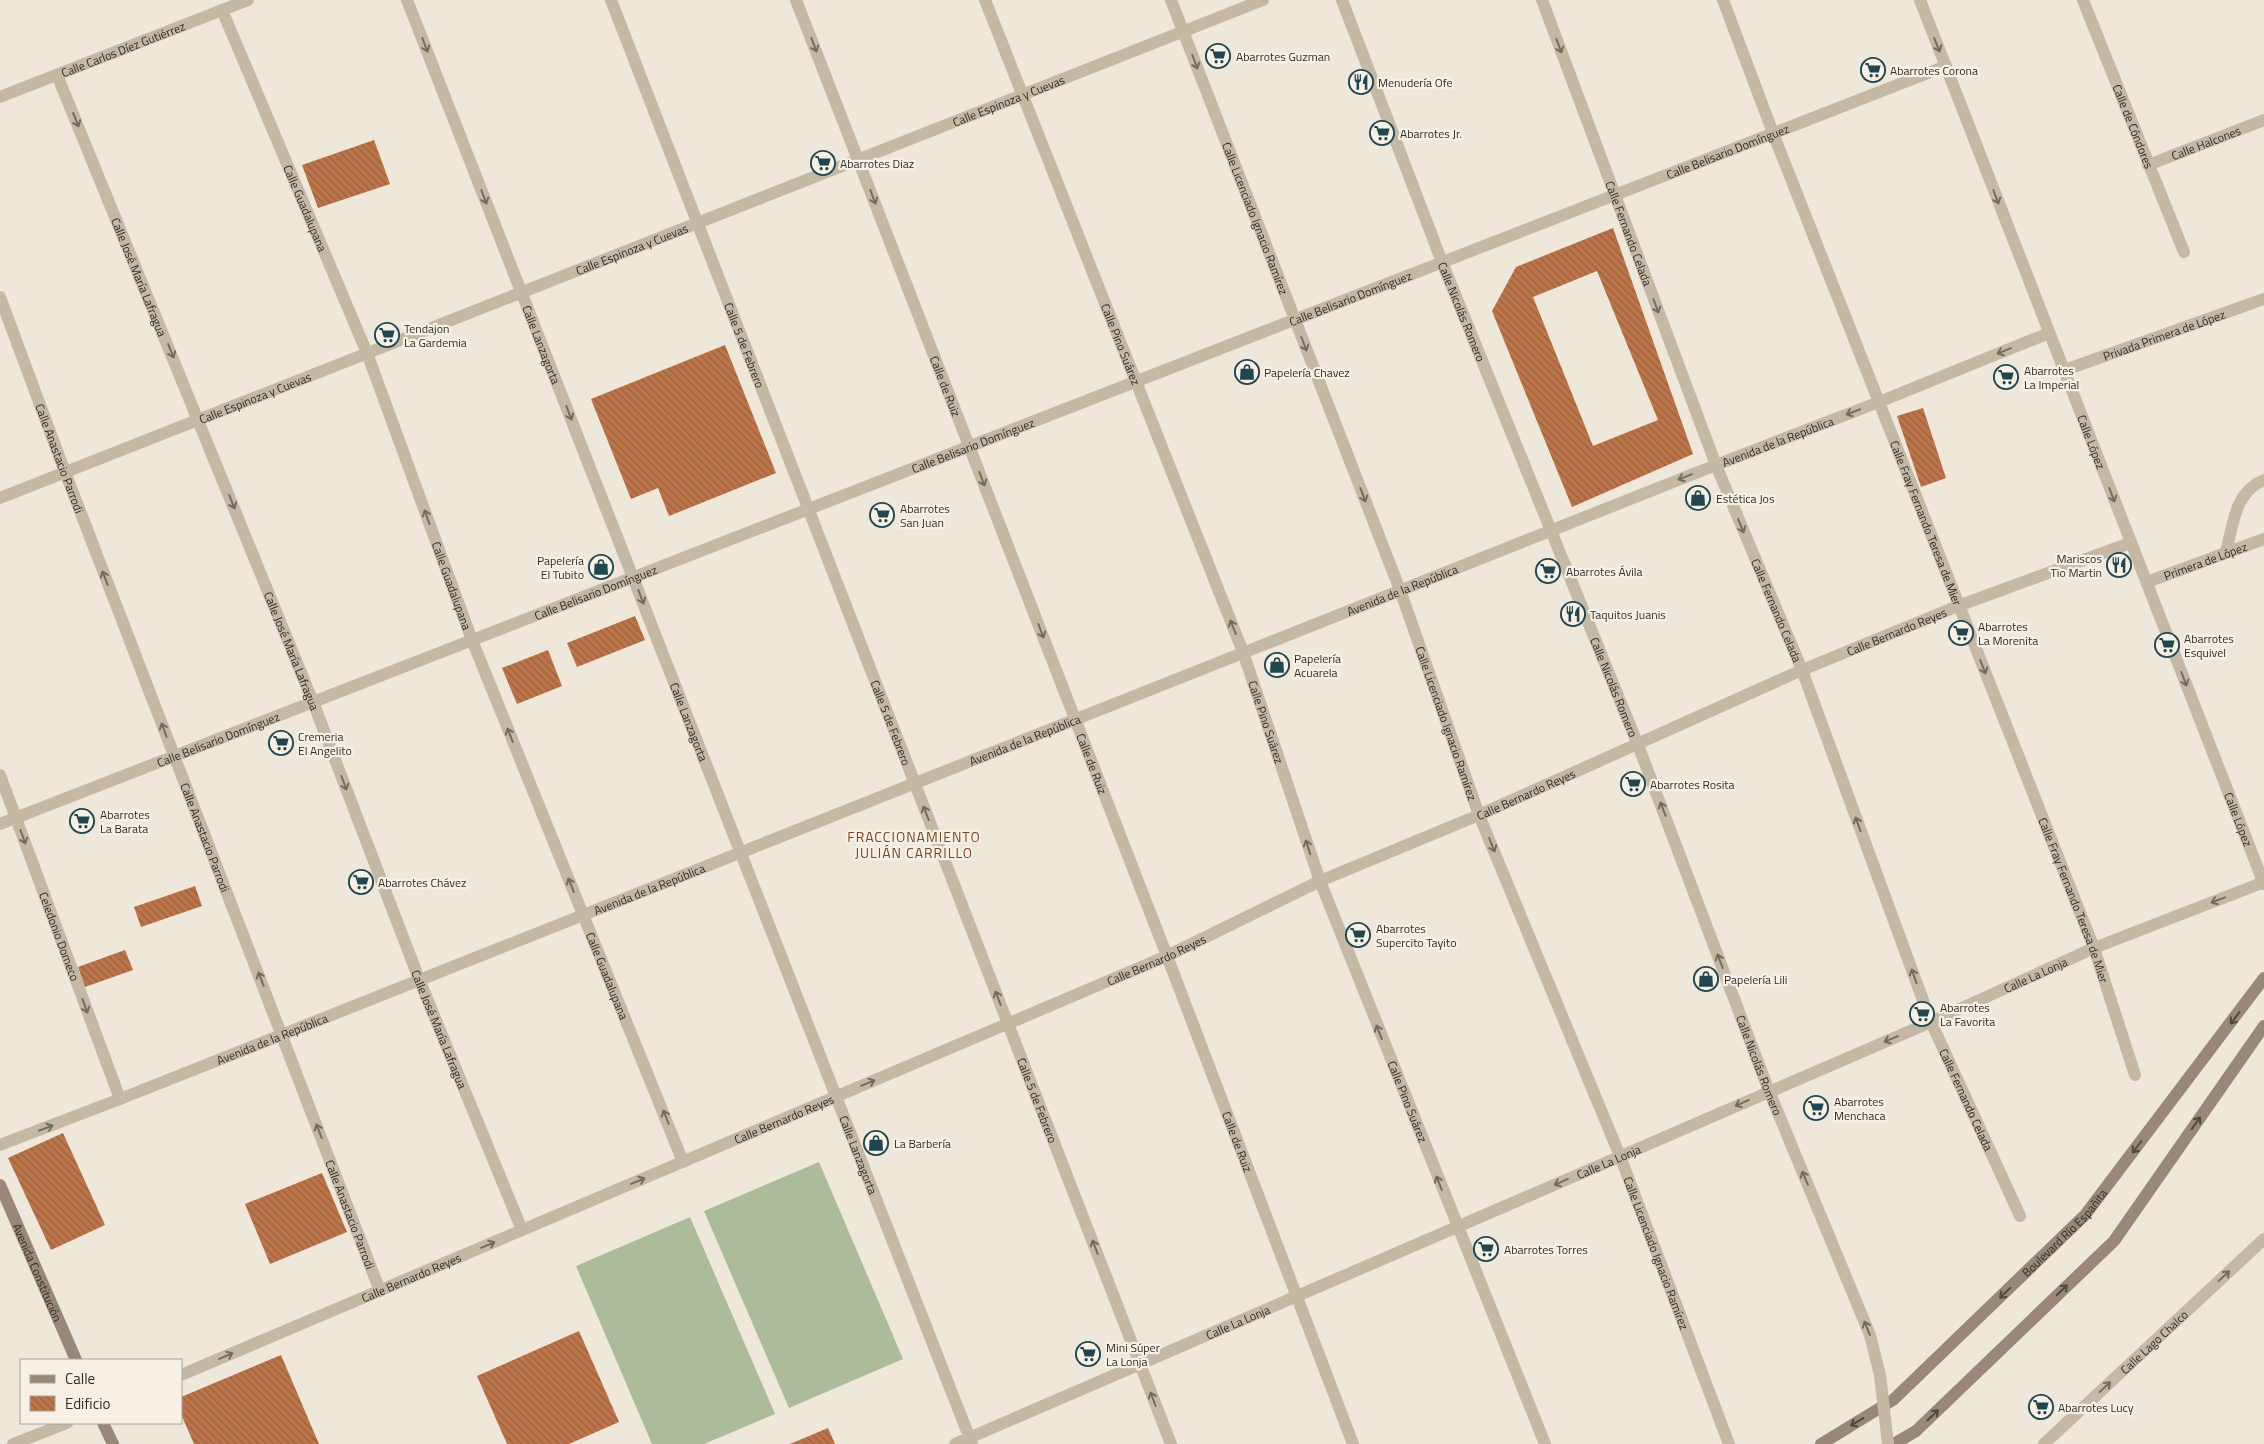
<svg xmlns="http://www.w3.org/2000/svg" width="2264" height="1444" font-family="'Titillium Web',sans-serif">
<style>
.pitch{fill:#acbc9a}
.building{fill:url(#building-back-hatch);fill-rule:evenodd}
.lines{fill:none;stroke-linecap:round;stroke-linejoin:round}
.minor{stroke:#c5b9a6;stroke-width:12}
.tertiary{stroke:#c5b9a6;stroke-width:12}
.secondary{stroke:#998878;stroke-width:12}
.minor-bridge{stroke:#c5b9a6;stroke-width:12}
.oneway{stroke:#746b60}
.oneway2{stroke:#51483f}
.labels{text-anchor:middle;dominant-baseline:central;stroke-width:4.5;stroke-linejoin:round;paint-order:stroke}
.street-label{font-size:12px;fill:#322c26;stroke:#f7f1e5}
.poi-label{font-size:12px;fill:#322c26;stroke:#f7f1e5;text-anchor:start}
.neighbourhood-label{font-size:14px;letter-spacing:1px;fill:#7a4626;stroke:#f7f1e5}
</style>
<defs>
<pattern id="building-back-hatch" width="6" height="6" patternUnits="userSpaceOnUse" patternTransform="scale(1.25)"><rect width="6" height="6" fill="#bc754a"/><path d="M-1 5l2 2M0 0l6 6M5-1l2 2" fill="none" stroke="#99603d"/></pattern>
</defs>
<rect width="100%" height="100%" fill="#efe7d9"/>
<g class="pitch">
<polygon points="819,1162 903,1359 789,1408 704,1211"/>
<polygon points="690,1217 775,1414 704,1444 652,1444 576,1266"/>
</g>
<g class="building">
<polygon points="374,140 390,184 318,208 302,165"/>
<path d="M1613 228 1693 454 1572 507 1492 311 1516 267ZM1597 271 1658 420 1593 446 1533 297Z"/>
<polygon points="725,345 776,473 669,516 658,488 631,499 591,399"/>
<polygon points="1923,408 1946,478 1921,487 1897,416"/>
<polygon points="635,616 645,640 577,667 567,643"/>
<polygon points="548,650 562,686 517,704 502,668"/>
<polygon points="195,886 202,906 141,927 134,907"/>
<polygon points="125,950 133,970 85,987 78,967"/>
<polygon points="63,1133 105,1225 51,1250 8,1158"/>
<polygon points="322,1173 347,1232 270,1264 245,1204"/>
<polygon points="579,1331 619,1422 569,1444 507,1444 477,1376"/>
<polygon points="281,1355 319,1444 194,1444 181,1414 181,1397"/>
<polygon points="828,1428 835,1444 790,1444"/>
</g>
<g class="lines">
<g class="minor">
<path id="s1" d="M407 0 972 1444"/>
<path id="s2" d="M611 0 1171 1444"/>
<path id="s3" d="M796 0 1167 956 1353 1444"/>
<path id="s4" d="M985 0 1243 652 1320 881 1545 1444"/>
<path id="s5" d="M1171 0 1400 590 1479 815 1620 1156 1729 1444"/>
<path id="s6" d="M1342 0 1442 262 1638 745 1769 1091 1870 1335 1880 1375"/>
<path id="s7" d="M1542 0 1716 465 1802 670 1931 1022 2020 1216"/>
<path id="s8" d="M1723 0 1773 133 2094 948 2135 1075"/>
<path id="s9" d="M1920 0 2264 884"/>
<path id="s10" d="M2083 0 2184 252"/>
<path id="s11" d="M222 10 367 353 472 640 683 1162"/>
<path id="s12" d="M57 75 313 702 419 979 522 1230"/>
<path id="s13" d="M2148 165 2264 120"/>
<path id="s14" d="M0 297 65 472 380 1291"/>
<path id="s15" d="M2065 370 2264 299"/>
<path id="s16" d="M0 498 1263 0"/>
<path d="M2226 552C2233 525 2235 491 2264 480"/>
<path id="s17" d="M2147 582 2264 539"/>
<path id="s18" d="M0 775 120 1099"/>
<path id="s19" d="M0 824 1946 66"/>
<path id="s20" d="M0 1145 120 1099 1716 465 1879 402 2049 333"/>
<path id="s21" d="M181 1375 1167 956 1320 881 1479 815 1802 670 1958 606 2130 543"/>
<polyline points="13,1444 67,1423"/>
<path id="s22" d="M2044 1444 2264 1239"/>
</g>
<g class="tertiary">
<path id="s23" d="M0 97 248 0"/>
<path id="s24" d="M955 1444 1931 1022 2094 948 2264 882"/>
</g>
<g class="secondary">
<path id="s25" d="M0 1185 76 1360"/>
<polyline points="103,1423 113,1444"/>
<path id="s26" d="M1821 1444 1893 1400 2085 1215 2264 978"/>
<polyline points="1894,1444 1916,1431 2114,1241 2264,1026"/>
</g>
<polyline class="minor-bridge" points="1880,1375 1888,1444"/>
</g>
<defs><path id="oneway-shaft" d="M-6 0H5M1.5-3L5.5 0L1.5 3" fill="none" stroke-width="1.6" stroke-linecap="round" stroke-linejoin="round" transform="scale(1.25)"/></defs>
<g class="oneway">
<use href="#oneway-shaft" transform="translate(425 45) rotate(69)"/>
<use href="#oneway-shaft" transform="translate(814 45) rotate(69)"/>
<use href="#oneway-shaft" transform="translate(1937 45) rotate(68)"/>
<use href="#oneway-shaft" transform="translate(1559 46) rotate(70)"/>
<use href="#oneway-shaft" transform="translate(1195 62) rotate(69)"/>
<use href="#oneway-shaft" transform="translate(76 120) rotate(68)"/>
<use href="#oneway-shaft" transform="translate(484 197) rotate(69)"/>
<use href="#oneway-shaft" transform="translate(873 197) rotate(69)"/>
<use href="#oneway-shaft" transform="translate(1996 197) rotate(69)"/>
<use href="#oneway-shaft" transform="translate(1656 306) rotate(69)"/>
<use href="#oneway-shaft" transform="translate(1304 344) rotate(69)"/>
<use href="#oneway-shaft" transform="translate(171 351) rotate(68)"/>
<use href="#oneway-shaft" transform="translate(2004 351) rotate(158)"/>
<use href="#oneway-shaft" transform="translate(1853 412) rotate(159)"/>
<use href="#oneway-shaft" transform="translate(569 413) rotate(69)"/>
<use href="#oneway-shaft" transform="translate(1685 477) rotate(158)"/>
<use href="#oneway-shaft" transform="translate(982 479) rotate(69)"/>
<use href="#oneway-shaft" transform="translate(1363 495) rotate(69)"/>
<use href="#oneway-shaft" transform="translate(2112 495) rotate(69)"/>
<use href="#oneway-shaft" transform="translate(232 502) rotate(68)"/>
<use href="#oneway-shaft" transform="translate(427 517) rotate(-110)"/>
<use href="#oneway-shaft" transform="translate(1741 526) rotate(67)"/>
<use href="#oneway-shaft" transform="translate(105 578) rotate(-111)"/>
<use href="#oneway-shaft" transform="translate(641 597) rotate(69)"/>
<use href="#oneway-shaft" transform="translate(1233 627) rotate(-112)"/>
<use href="#oneway-shaft" transform="translate(1041 631) rotate(69)"/>
<use href="#oneway-shaft" transform="translate(1983 667) rotate(68)"/>
<use href="#oneway-shaft" transform="translate(2184 679) rotate(69)"/>
<use href="#oneway-shaft" transform="translate(164 730) rotate(-111)"/>
<use href="#oneway-shaft" transform="translate(510 735) rotate(-112)"/>
<use href="#oneway-shaft" transform="translate(344 783) rotate(69)"/>
<use href="#oneway-shaft" transform="translate(1663 809) rotate(-111)"/>
<use href="#oneway-shaft" transform="translate(926 813) rotate(-111)"/>
<use href="#oneway-shaft" transform="translate(1858 824) rotate(-110)"/>
<use href="#oneway-shaft" transform="translate(23 837) rotate(70)"/>
<use href="#oneway-shaft" transform="translate(1492 845) rotate(68)"/>
<use href="#oneway-shaft" transform="translate(1308 847) rotate(-108)"/>
<use href="#oneway-shaft" transform="translate(571 885) rotate(-112)"/>
<use href="#oneway-shaft" transform="translate(2218 900) rotate(159)"/>
<use href="#oneway-shaft" transform="translate(1720 961) rotate(-111)"/>
<use href="#oneway-shaft" transform="translate(1914 976) rotate(-110)"/>
<use href="#oneway-shaft" transform="translate(261 979) rotate(-111)"/>
<use href="#oneway-shaft" transform="translate(998 998) rotate(-111)"/>
<use href="#oneway-shaft" transform="translate(85 1006) rotate(70)"/>
<use href="#oneway-shaft" transform="translate(1379 1032) rotate(-112)"/>
<use href="#oneway-shaft" transform="translate(1891 1039) rotate(157)"/>
<use href="#oneway-shaft" transform="translate(868 1083) rotate(-23)"/>
<use href="#oneway-shaft" transform="translate(1742 1103) rotate(156)"/>
<use href="#oneway-shaft" transform="translate(666 1117) rotate(-111)"/>
<use href="#oneway-shaft" transform="translate(46 1128) rotate(-21)"/>
<use href="#oneway-shaft" transform="translate(319 1131) rotate(-111)"/>
<use href="#oneway-shaft" transform="translate(1805 1178) rotate(-113)"/>
<use href="#oneway-shaft" transform="translate(638 1181) rotate(-23)"/>
<use href="#oneway-shaft" transform="translate(1561 1182) rotate(156)"/>
<use href="#oneway-shaft" transform="translate(1439 1183) rotate(-112)"/>
<use href="#oneway-shaft" transform="translate(488 1245) rotate(-23)"/>
<use href="#oneway-shaft" transform="translate(1095 1247) rotate(-111)"/>
<use href="#oneway-shaft" transform="translate(2224 1276) rotate(-43)"/>
<use href="#oneway-shaft" transform="translate(1867 1328) rotate(-112)"/>
<use href="#oneway-shaft" transform="translate(226 1356) rotate(-23)"/>
<use href="#oneway-shaft" transform="translate(2105 1387) rotate(-43)"/>
<use href="#oneway-shaft" transform="translate(1153 1399) rotate(-111)"/>
</g>
<g class="oneway2">
<use href="#oneway-shaft" transform="translate(2235 1018) rotate(127)"/>
<use href="#oneway-shaft" transform="translate(2196 1123) rotate(-55)"/>
<use href="#oneway-shaft" transform="translate(2137 1147) rotate(127)"/>
<use href="#oneway-shaft" transform="translate(2062 1290) rotate(-44)"/>
<use href="#oneway-shaft" transform="translate(2005 1293) rotate(136)"/>
<use href="#oneway-shaft" transform="translate(1933 1415) rotate(-44)"/>
<use href="#oneway-shaft" transform="translate(1857 1422) rotate(149)"/>
</g>
<defs>
<symbol id="supermarket-ring" viewBox="-11 -11 22 22"><circle r="9.5" fill="#f7f1e5" stroke="#204650" stroke-width="1.5"/><path d="M-6-5.5h2.5l.6 2H6L4.5 2H-2.5L-4.4-4H-6ZM-1.5 3.2a1.3 1.3 0 1 0 .1 0ZM3 3.2a1.3 1.3 0 1 0 .1 0Z" fill="#204650"/></symbol>
<symbol id="restaurant-ring" viewBox="-11 -11 22 22"><circle r="9.5" fill="#f7f1e5" stroke="#204650" stroke-width="1.5"/><path d="M-5-6h1v4h1v-4h1v4h1v-4h1v5L-1.5 .5V6h-2V.5L-5-1ZM5-6V6H3V1.5H1.5Q1.5-4 5-6Z" fill="#204650"/></symbol>
<symbol id="shop-ring" viewBox="-11 -11 22 22"><circle r="9.5" fill="#f7f1e5" stroke="#204650" stroke-width="1.5"/><path d="M-5-2.5h2.3a2.7 3.5 0 0 1 5.4 0H5L5.5 6h-11ZM-1.5-2.5h3a1.5 2.3 0 0 0-3 0Z" fill="#204650"/></symbol>
</defs>
<g fill-rule="evenodd">
<use href="#supermarket-ring" x="1204" y="42" width="28" height="28"/>
<use href="#supermarket-ring" x="1859" y="56" width="28" height="28"/>
<use href="#restaurant-ring" x="1347" y="68" width="28" height="28"/>
<use href="#supermarket-ring" x="1368" y="119" width="28" height="28"/>
<use href="#supermarket-ring" x="809" y="149" width="28" height="28"/>
<use href="#supermarket-ring" x="373" y="321" width="28" height="28"/>
<use href="#shop-ring" x="1233" y="358" width="28" height="28"/>
<use href="#supermarket-ring" x="1992" y="363" width="28" height="28"/>
<use href="#shop-ring" x="1684" y="484" width="28" height="28"/>
<use href="#supermarket-ring" x="868" y="501" width="28" height="28"/>
<use href="#restaurant-ring" x="2105" y="551" width="28" height="28"/>
<use href="#shop-ring" x="587" y="553" width="28" height="28"/>
<use href="#supermarket-ring" x="1534" y="557" width="28" height="28"/>
<use href="#restaurant-ring" x="1559" y="600" width="28" height="28"/>
<use href="#supermarket-ring" x="1947" y="619" width="28" height="28"/>
<use href="#supermarket-ring" x="2153" y="631" width="28" height="28"/>
<use href="#shop-ring" x="1263" y="651" width="28" height="28"/>
<use href="#supermarket-ring" x="267" y="729" width="28" height="28"/>
<use href="#supermarket-ring" x="1619" y="770" width="28" height="28"/>
<use href="#supermarket-ring" x="68" y="807" width="28" height="28"/>
<use href="#supermarket-ring" x="347" y="868" width="28" height="28"/>
<use href="#supermarket-ring" x="1344" y="921" width="28" height="28"/>
<use href="#shop-ring" x="1692" y="965" width="28" height="28"/>
<use href="#supermarket-ring" x="1908" y="1000" width="28" height="28"/>
<use href="#supermarket-ring" x="1802" y="1094" width="28" height="28"/>
<use href="#shop-ring" x="862" y="1129" width="28" height="28"/>
<use href="#supermarket-ring" x="1472" y="1235" width="28" height="28"/>
<use href="#supermarket-ring" x="1074" y="1340" width="28" height="28"/>
<use href="#supermarket-ring" x="2027" y="1393" width="28" height="28"/>
</g>
<g class="labels">
<g class="street-label">
<text stroke="none"><textPath href="#s23" startOffset="132">Calle Carlos Díez Gutiérrez</textPath></text>
<text stroke="none"><textPath href="#s16" startOffset="1084">Calle Espinoza y Cuevas</textPath></text>
<text stroke="none"><textPath href="#s10" startOffset="136">Calle de Cóndores</textPath></text>
<text stroke="none"><textPath href="#s13" startOffset="62">Calle Halcones</textPath></text>
<text stroke="none"><textPath href="#s19" startOffset="1854">Calle Belisario Domínguez</textPath></text>
<text stroke="none"><textPath href="#s11" startOffset="215">Calle Guadalupana</textPath></text>
<text stroke="none"><textPath href="#s5" startOffset="234">Calle Licenciado Ignacio Ramírez</textPath></text>
<text stroke="none"><textPath href="#s7" startOffset="249">Calle Fernando Celada</textPath></text>
<text stroke="none"><textPath href="#s16" startOffset="679">Calle Espinoza y Cuevas</textPath></text>
<text stroke="none"><textPath href="#s12" startOffset="218">Calle José María Lafragua</textPath></text>
<text stroke="none"><textPath href="#s19" startOffset="1449">Calle Belisario Domínguez</textPath></text>
<text stroke="none"><textPath href="#s6" startOffset="334">Calle Nicolás Romero</textPath></text>
<text stroke="none"><textPath href="#s15" startOffset="105">Privada Primera de López</textPath></text>
<text stroke="none"><textPath href="#s2" startOffset="370">Calle 5 de Febrero</textPath></text>
<text stroke="none"><textPath href="#s4" startOffset="370">Calle Pino Suárez</textPath></text>
<text stroke="none"><textPath href="#s1" startOffset="370">Calle Lanzagorta</textPath></text>
<text stroke="none"><textPath href="#s3" startOffset="414">Calle de Ruiz</textPath></text>
<text stroke="none"><textPath href="#s16" startOffset="274">Calle Espinoza y Cuevas</textPath></text>
<text stroke="none"><textPath href="#s20" startOffset="1912">Avenida de la República</textPath></text>
<text stroke="none"><textPath href="#s9" startOffset="474">Calle López</textPath></text>
<text stroke="none"><textPath href="#s19" startOffset="1044">Calle Belisario Domínguez</textPath></text>
<text stroke="none"><textPath href="#s14" startOffset="172">Calle Anastacio Parrodi</textPath></text>
<text stroke="none"><textPath href="#s8" startOffset="561">Calle Fray Fernando Teresa de Mier</textPath></text>
<text stroke="none"><textPath href="#s17" startOffset="62">Primera de López</textPath></text>
<text stroke="none"><textPath href="#s11" startOffset="620">Calle Guadalupana</textPath></text>
<text stroke="none"><textPath href="#s20" startOffset="1508">Avenida de la República</textPath></text>
<text stroke="none"><textPath href="#s19" startOffset="639">Calle Belisario Domínguez</textPath></text>
<text stroke="none"><textPath href="#s7" startOffset="654">Calle Fernando Celada</textPath></text>
<text stroke="none"><textPath href="#s21" startOffset="1870">Calle Bernardo Reyes</textPath></text>
<text stroke="none"><textPath href="#s12" startOffset="622">Calle José María Lafragua</textPath></text>
<text stroke="none"><textPath href="#s6" startOffset="739">Calle Nicolás Romero</textPath></text>
<text stroke="none"><textPath href="#s1" startOffset="775">Calle Lanzagorta</textPath></text>
<text stroke="none"><textPath href="#s2" startOffset="775">Calle 5 de Febrero</textPath></text>
<text stroke="none"><textPath href="#s4" startOffset="775">Calle Pino Suárez</textPath></text>
<text stroke="none"><textPath href="#s5" startOffset="774">Calle Licenciado Ignacio Ramírez</textPath></text>
<text stroke="none"><textPath href="#s19" startOffset="234">Calle Belisario Domínguez</textPath></text>
<text stroke="none"><textPath href="#s20" startOffset="1102">Avenida de la República</textPath></text>
<text stroke="none"><textPath href="#s3" startOffset="819">Calle de Ruiz</textPath></text>
<text stroke="none"><textPath href="#s21" startOffset="1465">Calle Bernardo Reyes</textPath></text>
<text stroke="none"><textPath href="#s9" startOffset="879">Calle López</textPath></text>
<text stroke="none"><textPath href="#s14" startOffset="578">Calle Anastacio Parrodi</textPath></text>
<text stroke="none"><textPath href="#s20" startOffset="698">Avenida de la República</textPath></text>
<text stroke="none"><textPath href="#s8" startOffset="966">Calle Fray Fernando Teresa de Mier</textPath></text>
<text stroke="none"><textPath href="#s18" startOffset="172">Celedonio Domeco</textPath></text>
<text stroke="none"><textPath href="#s21" startOffset="1060">Calle Bernardo Reyes</textPath></text>
<text stroke="none"><textPath href="#s24" startOffset="1178">Calle La Lonja</textPath></text>
<text stroke="none"><textPath href="#s11" startOffset="1040">Calle Guadalupana</textPath></text>
<text stroke="none"><textPath href="#s12" startOffset="1028">Calle José María Lafragua</textPath></text>
<text stroke="none"><textPath href="#s20" startOffset="292">Avenida de la República</textPath></text>
<text stroke="none"><textPath href="#s6" startOffset="1144">Calle Nicolás Romero</textPath></text>
<text stroke="none"><textPath href="#s7" startOffset="1179">Calle Fernando Celada</textPath></text>
<text stroke="none"><textPath href="#s2" startOffset="1180">Calle 5 de Febrero</textPath></text>
<text stroke="none"><textPath href="#s4" startOffset="1180">Calle Pino Suárez</textPath></text>
<text stroke="none"><textPath href="#s21" startOffset="655">Calle Bernardo Reyes</textPath></text>
<text stroke="none"><textPath href="#s3" startOffset="1224">Calle de Ruiz</textPath></text>
<text stroke="none"><textPath href="#s1" startOffset="1240">Calle Lanzagorta</textPath></text>
<text stroke="none"><textPath href="#s24" startOffset="712">Calle La Lonja</textPath></text>
<text stroke="none"><textPath href="#s14" startOffset="982">Calle Anastacio Parrodi</textPath></text>
<text stroke="none"><textPath href="#s26" startOffset="324">Boulevard Río Españita</textPath></text>
<text stroke="none"><textPath href="#s5" startOffset="1344">Calle Licenciado Ignacio Ramírez</textPath></text>
<text stroke="none"><textPath href="#s25" startOffset="95">Avenida Constitución</textPath></text>
<text stroke="none"><textPath href="#s21" startOffset="250">Calle Bernardo Reyes</textPath></text>
<text stroke="none"><textPath href="#s24" startOffset="308">Calle La Lonja</textPath></text>
<text stroke="none"><textPath href="#s22" startOffset="150">Calle Lago Chalco</textPath></text>
</g>
<g class="poi-label">
<text x="1236" y="56">Abarrotes Guzman</text>
<text x="1890" y="70">Abarrotes Corona</text>
<text x="1378" y="82">Menudería Ofe</text>
<text x="1400" y="133">Abarrotes Jr.</text>
<text x="840" y="163">Abarrotes Diaz</text>
<text x="404" y="328">Tendajon<tspan x="404" dy="14">La Gardemia</tspan></text>
<text x="2024" y="370">Abarrotes<tspan x="2024" dy="14">La Imperial</tspan></text>
<text x="1264" y="372">Papelería Chavez</text>
<text x="1716" y="498">Estética Jos</text>
<text x="900" y="508">Abarrotes<tspan x="900" dy="14">San Juan</tspan></text>
<text x="2102" y="558" text-anchor="end">Mariscos<tspan x="2102" dy="14">Tio Martin</tspan></text>
<text x="584" y="560" text-anchor="end">Papelería<tspan x="584" dy="14">El Tubito</tspan></text>
<text x="1566" y="571">Abarrotes Ávila</text>
<text x="1590" y="614">Taquitos Juanis</text>
<text x="1978" y="626">Abarrotes<tspan x="1978" dy="14">La Morenita</tspan></text>
<text x="2184" y="638">Abarrotes<tspan x="2184" dy="14">Esquivel</tspan></text>
<text x="1294" y="658">Papelería<tspan x="1294" dy="14">Acuarela</tspan></text>
<text x="298" y="736">Cremeria<tspan x="298" dy="14">El Angelito</tspan></text>
<text x="1650" y="784">Abarrotes Rosita</text>
<text x="100" y="814">Abarrotes<tspan x="100" dy="14">La Barata</tspan></text>
<text x="378" y="882">Abarrotes Chávez</text>
<text x="1376" y="928">Abarrotes<tspan x="1376" dy="14">Supercito Tayito</tspan></text>
<text x="1724" y="979">Papelería Lili</text>
<text x="1940" y="1007">Abarrotes<tspan x="1940" dy="14">La Favorita</tspan></text>
<text x="1834" y="1101">Abarrotes<tspan x="1834" dy="14">Menchaca</tspan></text>
<text x="894" y="1143">La Barbería</text>
<text x="1504" y="1249">Abarrotes Torres</text>
<text x="1106" y="1347">Mini Súper<tspan x="1106" dy="14">La Lonja</tspan></text>
<text x="2058" y="1407">Abarrotes Lucy</text>
</g>
<g class="neighbourhood-label">
<text x="914" y="836">FRACCIONAMIENTO<tspan x="914" dy="16">JULIÁN CARRILLO</tspan></text>
</g>
</g>
<rect x="20" y="1359" width="162" height="65" fill="#f7f1e5" stroke="#a8a299"/>
<rect x="30" y="1375" width="25" height="8" fill="#998878" stroke="#a8a299"/>
<text x="65" y="1384" font-size="15" fill="#322c26">Calle</text>
<rect x="30" y="1396" width="25" height="15" fill="url(#building-back-hatch)" stroke="#a8a299"/>
<text x="65" y="1409" font-size="15" fill="#322c26">Edificio</text>
</svg>
